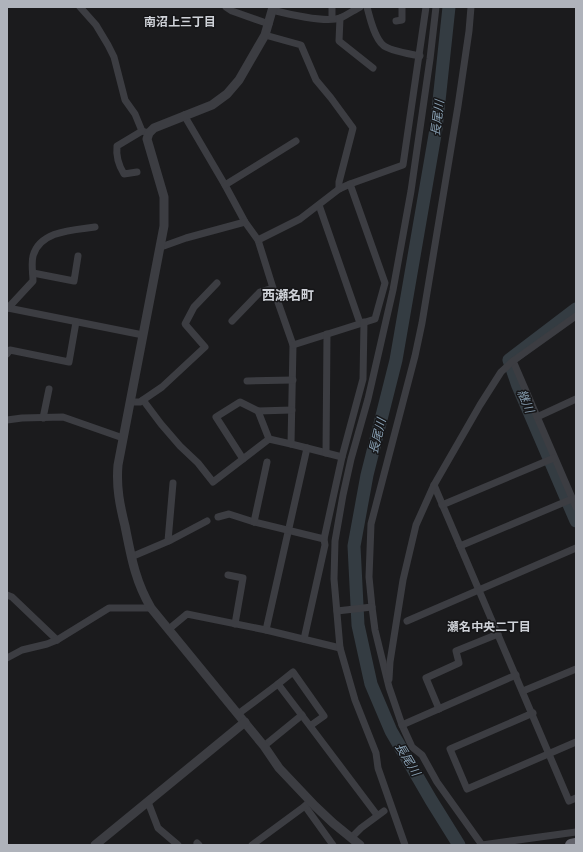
<svg xmlns="http://www.w3.org/2000/svg" width="583" height="852" font-family="Manrope,'Noto Sans JP',sans-serif">
<style>
.lines{fill:none;stroke-linecap:round;stroke-linejoin:round}
.river{stroke:#343c42;stroke-width:13}
.minor{stroke:#3c3d42;stroke-width:7}
.tertiary{stroke:#3c3d42;stroke-width:9}
.trunk{stroke:#61626a;stroke-width:12}
.labels{text-anchor:middle;dominant-baseline:central;stroke-width:3;stroke-linejoin:round;paint-order:stroke}
.neighbourhood-label{font-size:12px;font-weight:bold;fill:#cfd2d8;stroke:#161618}
.water-label{font-size:12px;font-style:italic;fill:#89a0b3;stroke:#161618}
.quarter-label{font-size:13px;font-weight:bold;fill:#cfd2d8;stroke:#161618}
</style>
<rect width="100%" height="100%" fill="#1b1b1d"/>
<g class="lines">
<g class="river">
<polyline points="449,7 436,129 396,360 367,475 354,546 358,625 371,684 391,731 431,800 459,845"/>
<polyline points="576,309 509,360 518,386 576,521"/>
</g>
<g class="minor">
<polyline points="80,7 96,25 108,45 114,57 125,100 135,114 142,131 149,133"/>
<polyline points="226,7 232,11 269,24"/>
<path d="M367 7C370 18 374 37 383 45 389 51 411 54 420 56"/>
<polyline points="471,7 469,31 458,106 422,323 415,356 371,524 369,577 372,607 375,630 389,687 402,725 412,747 422,755 437,782 482,845"/>
<path d="M272 10C288 14 326 23 340 18 347 15 354 10 360 7"/>
<polyline points="332,18 332,7"/>
<polyline points="340,18 339,41 373,68"/>
<polyline points="396,21 402,20 402,7"/>
<polyline points="265,35 301,45 316,80 331,98 353,128 339,182 339,189"/>
<polyline points="184,115 225,185 245,222 258,240 273,288 293,345 291,444 307,448 266,630"/>
<path d="M137 172 124 174C119 166 116 155 117 146L142 131"/>
<polyline points="225,185 296,141"/>
<polyline points="319,205 360,323"/>
<polyline points="258,240 300,219 339,189 350,184 403,165 426,7"/>
<polyline points="161,247 186,238 245,222"/>
<polyline points="33,273 74,281 78,256"/>
<polyline points="8,308 143,335"/>
<path d="M8 308 33 281C33 273 31 264 33 256 40 230 75 230 95 227"/>
<polyline points="232,321 260,292 273,288"/>
<polyline points="293,345 375,319 385,283 350,184"/>
<polyline points="7,354 10,350 69,362 76,322"/>
<polyline points="513,361 576,507"/>
<polyline points="247,381 293,380"/>
<polyline points="143,400 161,424 180,446 198,463 213,482 269,439 291,444"/>
<polyline points="130,402 140,402 162,387 205,347 185,324 194,307 217,283"/>
<polyline points="258,411 292,410"/>
<polyline points="537,417 576,399"/>
<polyline points="43,418 49,389"/>
<polyline points="7,420 22,418 63,417 123,438"/>
<polyline points="307,448 342,457"/>
<polyline points="326,453 327,334"/>
<polyline points="243,459 216,417 240,402 258,411 269,439"/>
<polyline points="434,485 569,801 576,798"/>
<polyline points="442,505 554,458"/>
<polyline points="218,517 229,514 254,522 324,539"/>
<polyline points="254,522 267,462"/>
<polyline points="168,541 173,483"/>
<polyline points="460,546 572,499"/>
<polyline points="131,557 171,540 207,521"/>
<polyline points="228,575 243,578 235,624"/>
<polyline points="7,595 12,597 57,640"/>
<polyline points="337,611 372,607"/>
<polyline points="407,621 576,548"/>
<polyline points="169,629 187,614 266,630 340,648"/>
<polyline points="304,639 325,545 324,539 342,457 363,379 364,322"/>
<polyline points="7,658 22,650 47,644 57,640 109,608 151,608"/>
<polyline points="389,679 390,662 403,580 416,525 434,485 480,405 501,372 513,361 576,316"/>
<polyline points="523,691 576,669"/>
<polyline points="439,709 426,678 459,663 456,651 498,634"/>
<polyline points="533,713 450,749 467,789 576,742"/>
<polyline points="238,714 278,684"/>
<polyline points="402,725 516,675"/>
<polyline points="310,726 324,716 293,672 278,684 310,726 377,815"/>
<polyline points="264,746 302,715"/>
<polyline points="148,802 158,828 178,845"/>
<polyline points="308,803 305,806 333,845"/>
<polyline points="351,838 361,828 384,811"/>
<polyline points="197,843 199,845"/>
<polyline points="252,845 305,806"/>
<polyline points="405,845 378,768 376,753 355,700 340,648 334,579 335,541 343,495 351,459 368,399 393,290 411,191 430,59 436,7"/>
<polyline points="482,845 576,832"/>
</g>
<g class="tertiary">
<path d="M273 7 265 35 239 80 227 94 212 105 154 128 149 133 147 139 164 197V226L118 465C116 487 120 506 125 526 131 556 135 581 151 608L264 746 279 768 315 806 333 823 360 845"/>
<polyline points="95,845 245,722"/>
</g>
<polyline class="trunk" points="571,845 576,844"/>
</g>
<g class="labels">
<g class="neighbourhood-label">
<text x="180" y="21">南沼上三丁目</text>
<text x="489" y="626">瀬名中央二丁目</text>
</g>
<g class="water-label">
<text transform="translate(437 118) rotate(-83)">長尾川</text>
<text transform="translate(526 401) rotate(67)">継川</text>
<text transform="translate(377 436) rotate(-76)">長尾川</text>
<text transform="translate(408 759) rotate(59)">長尾川</text>
</g>
<g class="quarter-label">
<text x="288" y="295">西瀬名町</text>
</g>
</g>
<rect width="583" height="852" fill="none" stroke="#afb3bb" stroke-width="16"/>
</svg>
